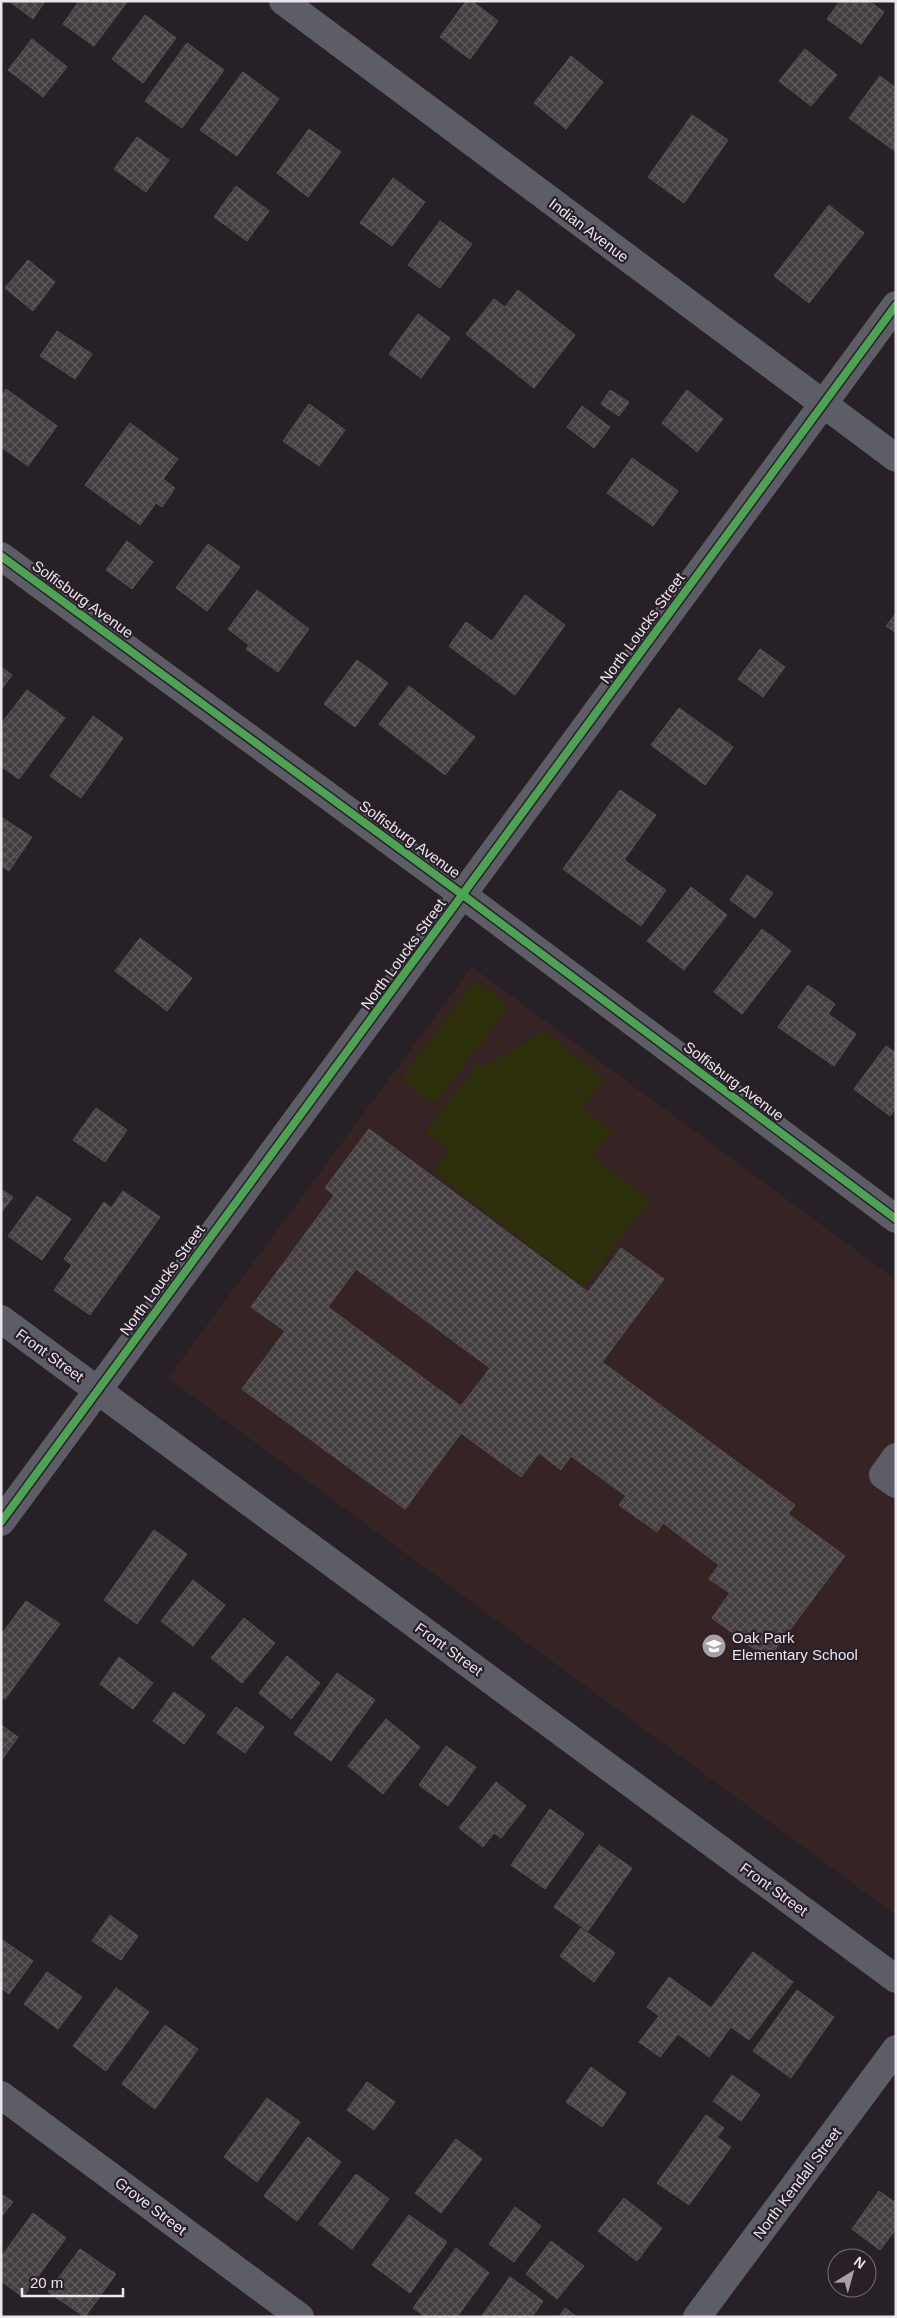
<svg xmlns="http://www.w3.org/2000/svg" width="897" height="2318" font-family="Helvetica,sans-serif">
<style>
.education{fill:#362424}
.green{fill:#2d300a}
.building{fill:url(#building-cross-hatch);stroke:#575152;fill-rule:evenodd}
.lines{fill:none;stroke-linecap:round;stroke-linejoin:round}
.minor{stroke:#5d5d68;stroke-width:28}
.cycleway-casing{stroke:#291f29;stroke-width:11}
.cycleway{stroke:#4ca352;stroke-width:8}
.labels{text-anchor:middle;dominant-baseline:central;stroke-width:4.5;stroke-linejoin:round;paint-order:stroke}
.street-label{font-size:15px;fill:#ece5ec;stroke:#291f29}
.poi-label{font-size:15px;fill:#ece5ec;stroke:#291f29;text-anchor:start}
</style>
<defs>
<pattern id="building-cross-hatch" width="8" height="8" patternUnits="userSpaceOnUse" patternTransform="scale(1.25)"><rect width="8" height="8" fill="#443e40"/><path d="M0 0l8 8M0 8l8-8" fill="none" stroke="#5f5a5c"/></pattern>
</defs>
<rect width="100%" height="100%" fill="#272127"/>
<polygon class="education" points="472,967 896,1280 896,1915 168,1378"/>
<g class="green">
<polygon points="477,983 504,1001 506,1010 437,1101 431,1102 403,1080 404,1076 472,984"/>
<polygon points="544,1032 605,1079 582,1108 612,1131 592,1156 650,1200 584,1287 434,1172 450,1150 426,1132 479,1062 483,1067"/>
</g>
<g class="building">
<polygon points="9,1 45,1 33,19"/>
<polygon points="79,1 126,1 127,2 94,46 63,24"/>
<polygon points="466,1 472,1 498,21 470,59 440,37"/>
<polygon points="840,1 869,1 884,12 861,44 827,19"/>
<polygon points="145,15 176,38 143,83 112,59"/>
<polygon points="32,39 67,67 43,97 8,70"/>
<polygon points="187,43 224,70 182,128 145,101"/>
<polygon points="805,49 837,75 811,106 779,81"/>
<polygon points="571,56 603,82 566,129 534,103"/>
<polygon points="243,72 279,99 237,156 200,130"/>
<polygon points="880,76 896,88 896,152 849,118"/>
<polygon points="692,115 728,140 684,203 648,177"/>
<polygon points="309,129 341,152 308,197 277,173"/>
<polygon points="137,137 169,160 146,192 114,169"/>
<polygon points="393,178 425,202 392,246 360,223"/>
<polygon points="236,186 269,211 247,241 214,217"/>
<polygon points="829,205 864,233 809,303 774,276"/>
<polygon points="440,221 472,244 440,288 408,265"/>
<polygon points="28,260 55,282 33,311 5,288"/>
<polygon points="518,290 575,335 534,388 466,334 494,299 505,307"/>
<polygon points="418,314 450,338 421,378 389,354"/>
<polygon points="57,331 92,354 75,379 40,356"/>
<polygon points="6,389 57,426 28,466 1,447 1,396"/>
<polygon points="610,390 629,402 619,416 601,404"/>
<polygon points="687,390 723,419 697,452 662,423"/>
<polygon points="309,404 345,430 319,466 283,441"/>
<polygon points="582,406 610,427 594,448 567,427"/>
<polygon points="130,423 178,459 163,479 175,488 162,507 156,503 140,525 85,485"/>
<polygon points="632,458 678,491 653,526 607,493"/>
<polygon points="127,541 153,562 132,589 106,570"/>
<polygon points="208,544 240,567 207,611 176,588"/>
<polygon points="257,590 309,629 278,672 246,649 249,645 228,629"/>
<polygon points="525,595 565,625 515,695 449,646 466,622 492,641"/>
<polygon points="896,613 896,633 886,626"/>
<polygon points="760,649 785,667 763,697 738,679"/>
<polygon points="357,660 388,683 355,727 324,704"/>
<polygon points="1,667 12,675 1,690"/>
<polygon points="409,686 475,737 445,775 379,724"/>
<polygon points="27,690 65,718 19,779 1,766 1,724"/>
<polygon points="679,708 733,747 705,785 651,745"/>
<polygon points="93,716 123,738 81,798 50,776"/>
<polygon points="620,790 656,815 624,860 666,890 641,926 563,869"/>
<polygon points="1,817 32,837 9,871 1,866"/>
<polygon points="747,875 773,893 755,918 730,900"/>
<polygon points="691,887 727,915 684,970 647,941"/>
<polygon points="762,929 791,951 742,1014 714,992"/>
<polygon points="140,938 192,978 167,1011 115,971"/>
<polygon points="808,985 835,1004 828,1014 856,1034 834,1066 778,1027"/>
<polygon points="886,1046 896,1053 896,1108 890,1116 854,1089"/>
<polygon points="96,1108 127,1130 105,1162 73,1140"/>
<path d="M369 1129 588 1292 621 1248 664 1279 602 1362 795 1505 788 1514 845 1556 768 1659 712 1618 730 1593 709 1579 719 1565 663 1523 657 1532 619 1505 626 1496 571 1456 561 1470 539 1453 521 1477 461 1433 405 1509 242 1389 285 1331 251 1307 334 1195 325 1188ZM356 1269 490 1368 461 1406 328 1307Z"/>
<polygon points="1,1189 13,1197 1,1213"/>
<polygon points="123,1191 160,1217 90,1315 54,1290 72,1265 64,1259 104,1202 111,1208"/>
<polygon points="37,1196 71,1219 42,1260 8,1236"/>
<polygon points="154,1530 187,1554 137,1624 104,1600"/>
<polygon points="193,1580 225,1605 193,1646 161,1621"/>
<polygon points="26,1601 60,1624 5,1699 1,1697 1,1635"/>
<polygon points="244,1618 275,1643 242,1683 211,1658"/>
<polygon points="287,1656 320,1683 291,1719 259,1693"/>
<polygon points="119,1657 153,1683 133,1709 100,1684"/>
<polygon points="337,1673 375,1700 331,1761 294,1734"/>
<polygon points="174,1692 205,1715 184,1744 153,1721"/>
<polygon points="236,1707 264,1727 245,1753 217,1733"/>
<polygon points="386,1719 420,1747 383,1794 348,1766"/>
<polygon points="1,1725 18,1737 1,1761"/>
<polygon points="446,1746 476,1767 448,1806 419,1785"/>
<polygon points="496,1782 526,1806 501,1838 494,1833 483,1847 459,1828"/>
<polygon points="550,1809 584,1834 545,1889 511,1865"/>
<polygon points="599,1845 632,1868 588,1931 554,1907"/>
<polygon points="110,1915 138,1936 121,1960 92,1941"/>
<polygon points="581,1928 615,1953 594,1982 560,1956"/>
<polygon points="1,1939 33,1961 9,1994 1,1988"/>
<polygon points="753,1952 793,1982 749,2040 731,2027 709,2057 678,2034 660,2057 639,2042 659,2016 647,2007 669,1977 711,2008"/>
<polygon points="47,1972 82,1997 58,2029 24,2004"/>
<polygon points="116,1988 149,2012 106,2071 73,2046"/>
<polygon points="797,1990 834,2017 791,2078 753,2051"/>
<polygon points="165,2025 198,2049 155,2109 122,2084"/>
<polygon points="591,2067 626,2093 602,2127 566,2102"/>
<polygon points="732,2075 760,2095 741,2121 713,2101"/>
<polygon points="367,2082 395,2102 374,2130 347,2110"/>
<polygon points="267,2098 300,2122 257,2182 224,2157"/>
<polygon points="706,2115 724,2128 717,2137 731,2147 689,2205 657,2183"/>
<polygon points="308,2137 341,2162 297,2221 264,2196"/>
<polygon points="456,2139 482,2159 441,2213 415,2193"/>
<polygon points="356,2174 389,2199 352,2249 319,2224"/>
<polygon points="879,2191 896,2203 896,2229 880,2250 852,2229"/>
<polygon points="1,2194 13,2202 1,2217"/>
<polygon points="624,2198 662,2228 637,2261 598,2231"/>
<polygon points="515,2207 541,2226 514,2262 489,2244"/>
<polygon points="33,2213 66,2238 23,2297 1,2281 1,2257"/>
<polygon points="409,2215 447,2242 410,2293 372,2265"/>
<polygon points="551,2241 584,2266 557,2299 526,2274"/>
<polygon points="456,2248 489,2273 457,2317 426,2317 413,2308"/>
<polygon points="80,2249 116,2274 85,2317 48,2292"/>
<polygon points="510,2277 543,2301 532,2317 481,2317"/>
<polygon points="565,2308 577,2317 559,2317"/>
</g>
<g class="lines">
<g class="minor">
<polyline points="283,1 896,458"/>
<polyline points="1,556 463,895 896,1219"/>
<polyline points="1,1319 896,1979"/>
<polyline points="896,1457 883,1475 896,1484"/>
<polyline points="1,1522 896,305"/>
<polyline points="1,2095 300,2317"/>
<polyline points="697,2317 896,2049"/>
</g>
<defs>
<g id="cycleway">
<polyline points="1,556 463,895 896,1219"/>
<polyline points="1,1522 896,305"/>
</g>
</defs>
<use href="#cycleway" class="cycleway-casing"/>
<use href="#cycleway" class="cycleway"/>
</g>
<defs>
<symbol id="school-disc" viewBox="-11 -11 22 22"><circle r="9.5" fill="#a7a0a7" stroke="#291f29"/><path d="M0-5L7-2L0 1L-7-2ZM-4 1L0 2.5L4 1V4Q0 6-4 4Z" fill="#fff"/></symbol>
</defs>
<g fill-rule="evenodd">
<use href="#school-disc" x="700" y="1632" width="28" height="28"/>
</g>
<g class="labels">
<g class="street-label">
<text transform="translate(589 230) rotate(37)">Indian Avenue</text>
<text transform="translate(83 599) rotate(36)">Solfisburg Avenue</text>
<text transform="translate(642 628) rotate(-54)">North Loucks Street</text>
<text transform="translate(410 839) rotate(36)">Solfisburg Avenue</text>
<text transform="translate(403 954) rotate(-54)">North Loucks Street</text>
<text transform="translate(734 1081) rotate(37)">Solfisburg Avenue</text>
<text transform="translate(162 1280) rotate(-54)">North Loucks Street</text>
<text transform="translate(50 1355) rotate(36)">Front Street</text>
<text transform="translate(449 1649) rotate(36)">Front Street</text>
<text transform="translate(774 1889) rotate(36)">Front Street</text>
<text transform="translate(797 2183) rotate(-53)">North Kendall Street</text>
<text transform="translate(151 2206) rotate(37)">Grove Street</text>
</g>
<g class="poi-label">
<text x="732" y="1637">Oak Park<tspan x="732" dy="17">Elementary School</tspan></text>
</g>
</g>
<rect width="897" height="2318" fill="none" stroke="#ece5ec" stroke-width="5"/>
<g transform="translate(852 2273) rotate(37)"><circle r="24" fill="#291f29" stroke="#776e77"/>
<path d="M0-4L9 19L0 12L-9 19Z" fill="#a7a0a7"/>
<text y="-8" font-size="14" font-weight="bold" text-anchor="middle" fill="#ece5ec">N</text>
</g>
<path d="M22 2288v8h101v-8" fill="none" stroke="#ece5ec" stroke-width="2.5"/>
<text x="30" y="2288" font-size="15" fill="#ece5ec" stroke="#291f29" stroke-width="4" paint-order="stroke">20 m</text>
</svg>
